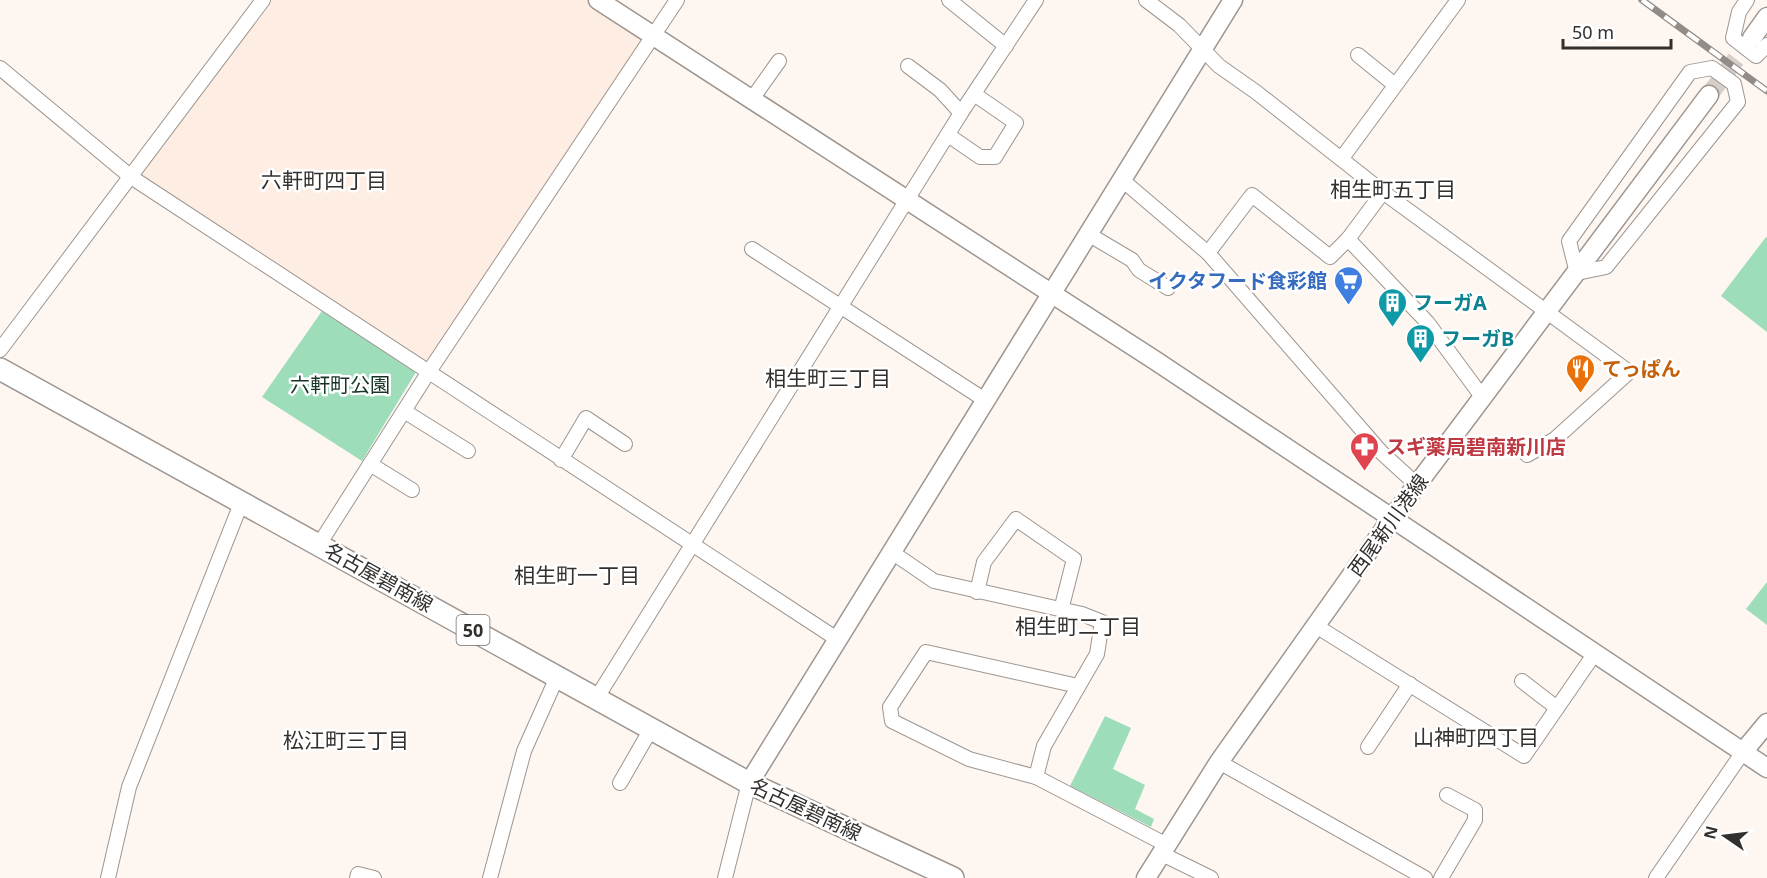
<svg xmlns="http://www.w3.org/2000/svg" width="1767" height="878" font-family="'Noto Sans','Noto Sans JP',sans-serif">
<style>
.built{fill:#feede2}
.green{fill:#9dddba}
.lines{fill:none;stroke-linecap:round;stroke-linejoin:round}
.secondary-tunnel{stroke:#d5ceca;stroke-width:18;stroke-dasharray:18 9;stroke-linecap:butt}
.street-casing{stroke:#9e958f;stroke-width:16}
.secondary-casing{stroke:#9e958f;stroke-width:21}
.primary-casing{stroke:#9e958f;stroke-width:24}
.street{stroke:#fff;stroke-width:14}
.secondary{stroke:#fff;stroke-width:18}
.primary{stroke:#fff;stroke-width:21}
.rail-casing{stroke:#928c88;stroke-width:7}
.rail{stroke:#fff;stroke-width:4.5;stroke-dasharray:14;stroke-linecap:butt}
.labels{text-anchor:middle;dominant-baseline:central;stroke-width:5;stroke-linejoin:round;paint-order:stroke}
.shield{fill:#fff;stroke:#706d6c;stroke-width:1.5}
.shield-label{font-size:18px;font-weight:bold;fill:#332f2d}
.shop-label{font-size:20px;font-weight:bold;fill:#366cbe;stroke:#fff;text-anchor:end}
.culture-label{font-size:20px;font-weight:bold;fill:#0d838f;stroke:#fff;text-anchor:start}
.food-label{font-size:20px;font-weight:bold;fill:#c56008;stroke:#fff;text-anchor:start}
.park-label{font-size:20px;fill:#153425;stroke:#fff}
.health-label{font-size:20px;font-weight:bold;fill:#be3a42;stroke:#fff;text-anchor:start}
.street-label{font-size:20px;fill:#332f2d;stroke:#fff}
.neighbourhood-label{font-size:21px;fill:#332f2d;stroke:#fff}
</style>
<rect width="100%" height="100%" fill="#fef6f1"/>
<polygon class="built" points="263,0 598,0 653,34 428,373 131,177"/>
<g class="green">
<polygon points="1766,237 1767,238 1767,332 1721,296"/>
<polygon points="322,311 416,372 362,461 262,397"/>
<polygon points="1767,582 1767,625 1746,609"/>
<polygon points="1105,716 1131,728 1113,769 1145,785 1135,809 1154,819 1151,827 1070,786"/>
</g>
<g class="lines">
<polyline class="secondary-tunnel" points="1709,95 1752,38"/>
<defs>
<g id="street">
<polyline points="949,0 1006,46"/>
<polyline points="1146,0 1179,25 1219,66 1256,92 1383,192 1629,372 1555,439 1527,455"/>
<polyline points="1747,0 1739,12 1733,38 1756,56 1767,45"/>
<polyline points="1358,55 1395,85"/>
<polyline points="908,66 940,90 961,113"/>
<polyline points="0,68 131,177 837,639"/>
<polygon points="1712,68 1734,84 1738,102 1606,267 1577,273 1569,241 1690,72"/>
<polyline points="752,99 779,61"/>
<polyline points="948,135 980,157 995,157 1016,123 974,94"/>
<polyline points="1342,158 1458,0"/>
<polyline points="1121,179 1208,253"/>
<polyline points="1383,192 1348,239 1330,257 1252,195 1208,253 1382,453 1417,485"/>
<polyline points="1088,234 1132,260 1139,270 1168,288"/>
<polyline points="1348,239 1427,322 1483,398"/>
<polyline points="752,249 985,400"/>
<polyline points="0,350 263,0"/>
<polyline points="404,411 468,451"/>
<polyline points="561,460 586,418 625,444"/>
<polyline points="370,464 412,490"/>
<polyline points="320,543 428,373 677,0"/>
<polyline points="893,553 934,581 1082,614 1102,622 1097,654 1044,746 1036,777 1165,844"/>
<polyline points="977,592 984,562 1016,519 1074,559 1061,610"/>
<polyline points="1316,626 1524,756 1595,653"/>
<polyline points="1522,681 1557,708"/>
<polyline points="596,699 961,113 1036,0"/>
<polyline points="1368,747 1410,684"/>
<polyline points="1219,762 1425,878"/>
<polyline points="1036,777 969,759 892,721 890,707 926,652 1078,686"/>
<polyline points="620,783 651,729"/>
<polyline points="1160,853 1211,878"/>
<polyline points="108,878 129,787 242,501"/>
<polyline points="357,878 358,874 374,878"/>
<polyline points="490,878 524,751 557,677"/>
<polyline points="725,878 749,783"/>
<polyline points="1441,878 1475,820 1475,810 1447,795"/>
<polyline points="1656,878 1743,752"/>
</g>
<g id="secondary">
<polyline points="598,0 1156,361 1767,768"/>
<polyline points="1752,38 1767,17"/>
<polyline points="1743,752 1767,723"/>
<polyline points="749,783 1233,0"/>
<polyline points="1146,878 1219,762 1392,518 1709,95"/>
</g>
<polyline id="primary" points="0,369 749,783 953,878"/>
</defs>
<use href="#street" class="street-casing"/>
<use href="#secondary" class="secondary-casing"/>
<use href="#primary" class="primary-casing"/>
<use href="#street" class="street"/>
<use href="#secondary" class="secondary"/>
<use href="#primary" class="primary"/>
<defs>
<polyline id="rail" points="1642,0 1767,91"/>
</defs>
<use href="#rail" class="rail-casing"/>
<use href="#rail" class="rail"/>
</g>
<defs>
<symbol id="supermarket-pin" viewBox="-11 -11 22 30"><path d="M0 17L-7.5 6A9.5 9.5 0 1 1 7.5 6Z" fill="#3f7fe0" stroke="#fff"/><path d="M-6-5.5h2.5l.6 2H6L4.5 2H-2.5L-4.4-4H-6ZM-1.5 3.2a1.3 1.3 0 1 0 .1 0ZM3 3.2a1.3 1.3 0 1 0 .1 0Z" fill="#fff"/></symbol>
<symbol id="building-pin" viewBox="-11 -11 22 30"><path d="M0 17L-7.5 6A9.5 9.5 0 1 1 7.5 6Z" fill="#0f9aa8" stroke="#fff"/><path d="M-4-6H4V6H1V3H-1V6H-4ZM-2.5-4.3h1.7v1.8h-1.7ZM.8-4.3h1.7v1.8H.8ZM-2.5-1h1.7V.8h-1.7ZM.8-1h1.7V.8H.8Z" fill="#fff"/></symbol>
<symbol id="restaurant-pin" viewBox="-11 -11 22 30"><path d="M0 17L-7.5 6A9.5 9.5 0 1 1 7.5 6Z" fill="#e8710a" stroke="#fff"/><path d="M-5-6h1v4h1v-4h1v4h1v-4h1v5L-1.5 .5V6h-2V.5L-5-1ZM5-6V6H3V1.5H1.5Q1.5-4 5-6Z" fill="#fff"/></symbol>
<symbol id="pharmacy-pin" viewBox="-11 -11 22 30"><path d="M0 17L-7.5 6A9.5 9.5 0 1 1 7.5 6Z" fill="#e0444e" stroke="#fff"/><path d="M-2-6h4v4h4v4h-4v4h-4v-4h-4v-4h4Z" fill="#fff"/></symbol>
</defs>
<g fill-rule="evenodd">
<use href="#supermarket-pin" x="1332" y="264" width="33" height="45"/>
<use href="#building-pin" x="1376" y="286" width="33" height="45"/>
<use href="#building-pin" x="1404" y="322" width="33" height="45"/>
<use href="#restaurant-pin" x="1564" y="352" width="33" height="45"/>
<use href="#pharmacy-pin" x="1348" y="430" width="33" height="45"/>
</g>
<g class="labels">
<rect class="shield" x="456.5" y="615" width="33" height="30" rx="4.5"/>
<g class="shield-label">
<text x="473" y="630">50</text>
</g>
<g class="shop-label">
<text x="1327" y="280">イクタフード食彩館</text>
</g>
<g class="culture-label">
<text x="1413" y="302">フーガA</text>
<text x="1441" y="338">フーガB</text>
</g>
<g class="food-label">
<text x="1602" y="368">てっぱん</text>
</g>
<g class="park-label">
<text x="340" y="384">六軒町公園</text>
</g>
<g class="health-label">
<text x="1386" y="446">スギ薬局碧南新川店</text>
</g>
<g class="street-label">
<text transform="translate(1388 525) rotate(-54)">西尾新川港線</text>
<text transform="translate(379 577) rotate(29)">名古屋碧南線</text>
<text transform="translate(806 809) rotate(25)">名古屋碧南線</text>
</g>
<g class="neighbourhood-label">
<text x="324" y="180">六軒町四丁目</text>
<text x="1393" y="189">相生町五丁目</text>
<text x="828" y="378">相生町三丁目</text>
<text x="577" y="575">相生町一丁目</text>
<text x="1078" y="626">相生町二丁目</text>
<text x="1476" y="737">山神町四丁目</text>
<text x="346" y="740">松江町三丁目</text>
</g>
</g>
<g transform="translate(1725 836) rotate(284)" stroke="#ffffff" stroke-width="4.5" paint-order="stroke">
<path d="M0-4.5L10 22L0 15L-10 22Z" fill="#332f2d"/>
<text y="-9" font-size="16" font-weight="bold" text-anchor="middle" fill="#332f2d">N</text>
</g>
<path d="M1563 39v9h108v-9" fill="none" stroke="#332f2d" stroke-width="3"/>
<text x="1572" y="39" font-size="18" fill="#332f2d" stroke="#ffffff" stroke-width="4.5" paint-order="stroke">50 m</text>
</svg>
